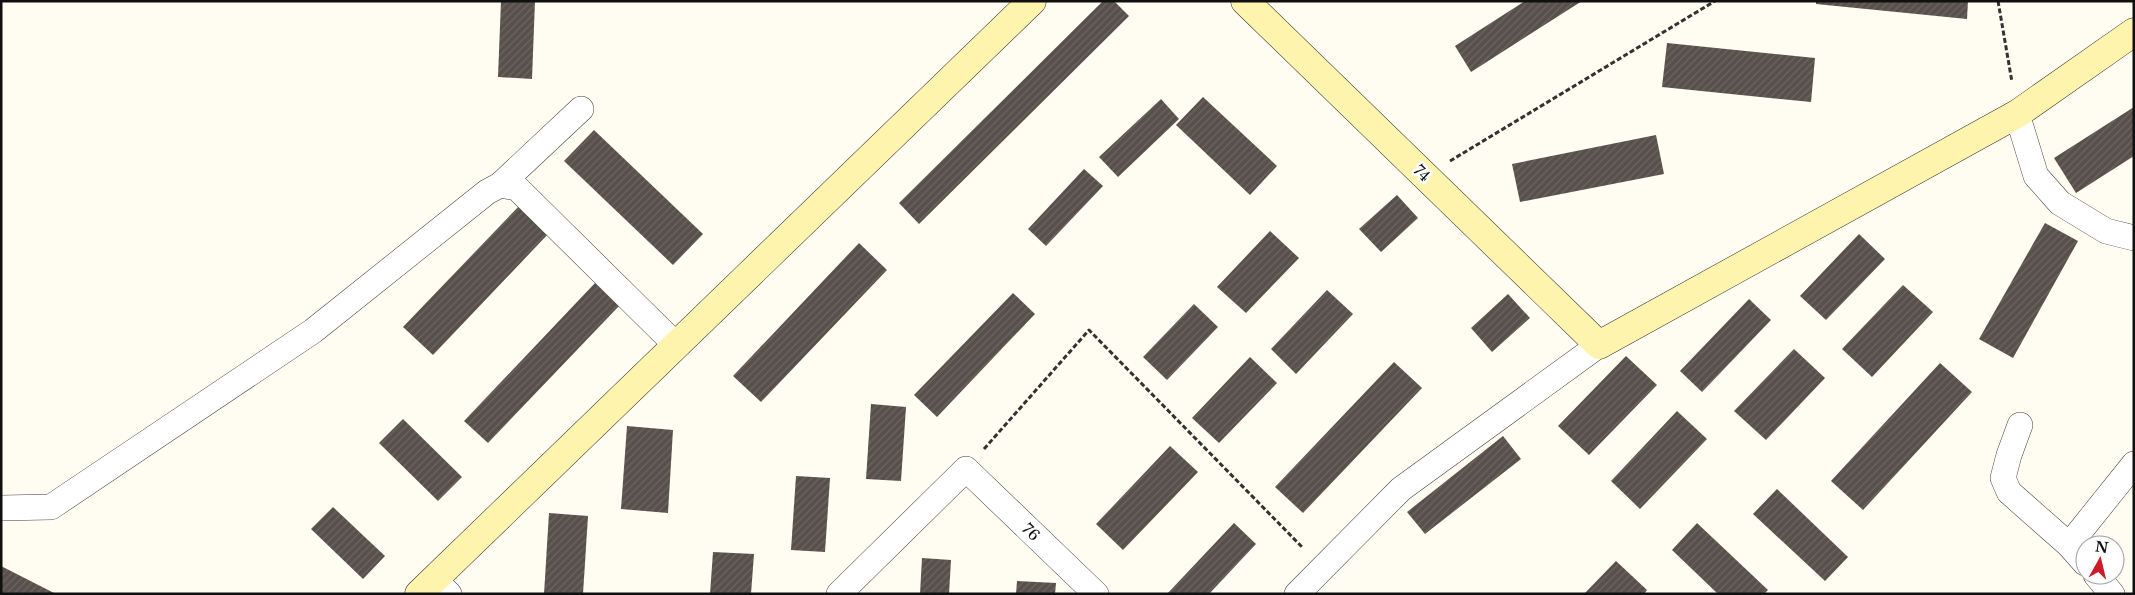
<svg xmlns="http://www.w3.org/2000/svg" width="2135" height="595" font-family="'Libre Baskerville',serif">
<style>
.building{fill:url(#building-hatch)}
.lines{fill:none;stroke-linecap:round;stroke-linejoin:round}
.street-casing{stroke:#434343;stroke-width:26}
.secondary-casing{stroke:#323232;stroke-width:29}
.path{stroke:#323232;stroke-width:3;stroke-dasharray:5 2.5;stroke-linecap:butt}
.street{stroke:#fff;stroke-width:25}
.secondary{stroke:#fff4ad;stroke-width:28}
.labels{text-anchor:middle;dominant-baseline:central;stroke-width:5;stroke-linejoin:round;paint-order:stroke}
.street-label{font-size:15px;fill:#101010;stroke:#fff}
</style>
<defs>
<pattern id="building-hatch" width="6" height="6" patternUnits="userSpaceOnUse" patternTransform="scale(1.25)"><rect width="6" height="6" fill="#59504b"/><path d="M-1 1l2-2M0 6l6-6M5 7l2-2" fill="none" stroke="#6c6561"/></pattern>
</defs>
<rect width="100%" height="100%" fill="#fffcf2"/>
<g class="building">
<polygon points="501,1 535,1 532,79 498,77"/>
<polygon points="1103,1 1114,1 1129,16 919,224 899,203"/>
<polygon points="1525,1 1582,1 1471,72 1455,46"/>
<polygon points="1816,1 1968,1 1967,19 1816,4"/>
<polygon points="1667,43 1815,58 1811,102 1662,87"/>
<polygon points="1203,97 1277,166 1250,195 1176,125"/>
<polygon points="1161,99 1179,119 1118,177 1099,157"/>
<polygon points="2134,107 2134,156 2076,193 2054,158"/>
<polygon points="594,130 703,234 673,265 564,161"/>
<polygon points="1656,135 1664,174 1520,202 1512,164"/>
<polygon points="1084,169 1103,186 1046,246 1028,229"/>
<polygon points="1397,195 1418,218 1381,252 1359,229"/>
<polygon points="521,204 550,232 433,355 403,327"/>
<polygon points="2045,223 2078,241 2013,358 1979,339"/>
<polygon points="1270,231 1299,258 1246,313 1217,287"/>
<polygon points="1859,234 1885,259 1826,320 1800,296"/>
<polygon points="859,243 887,270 761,402 733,376"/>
<polygon points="595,283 619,306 488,443 464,421"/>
<polygon points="1903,285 1933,312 1872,377 1842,349"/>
<polygon points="1327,290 1353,314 1296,374 1271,349"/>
<polygon points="1013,293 1035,314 937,417 914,395"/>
<polygon points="1508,294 1530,318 1492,352 1471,328"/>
<polygon points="1749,299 1771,320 1702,392 1680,371"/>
<polygon points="1194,304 1218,327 1167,380 1143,357"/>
<polygon points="1794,349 1825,378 1766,440 1734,411"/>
<polygon points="1626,356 1657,385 1589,455 1558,426"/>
<polygon points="1250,357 1277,383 1219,443 1192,418"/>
<polygon points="1394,362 1422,388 1303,513 1275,487"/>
<polygon points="1940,363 1972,392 1863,510 1831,481"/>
<polygon points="871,404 906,407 901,481 866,479"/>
<polygon points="1677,411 1707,439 1640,509 1611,481"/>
<polygon points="403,419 462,477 438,501 379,443"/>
<polygon points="627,426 673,430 668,513 621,509"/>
<polygon points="1503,436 1521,459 1425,534 1407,512"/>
<polygon points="1170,446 1198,472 1123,550 1096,524"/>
<polygon points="796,476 830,478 825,552 791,550"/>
<polygon points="1777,489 1848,557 1825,581 1753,514"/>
<polygon points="333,507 385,556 363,579 311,529"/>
<polygon points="549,513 588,516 583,594 544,594"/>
<polygon points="1234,523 1256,544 1209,594 1167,594"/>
<polygon points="1697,523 1768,590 1764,594 1718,594 1672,550"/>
<polygon points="713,552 754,554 751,594 710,594"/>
<polygon points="922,558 951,560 949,594 920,594"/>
<polygon points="1616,561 1647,590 1644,594 1584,594"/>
<polygon points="1,566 56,594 1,594"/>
<polygon points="1017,581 1056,583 1055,594 1016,594"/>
</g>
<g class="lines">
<defs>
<g id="street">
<polyline points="2017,114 2036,176 2060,203 2106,231 2134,238"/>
<polyline points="500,185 517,188 676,345"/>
<polyline points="2020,425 2009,455 2003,478 2009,492 2069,545 2085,563"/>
<polyline points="1,508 51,507 313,331 487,192 500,185 581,109"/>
<polyline points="2069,545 2134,464"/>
<polyline points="2096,575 2112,594"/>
<polyline points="434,579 449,594"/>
<polyline points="839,594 966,469 1096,594"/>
<polyline points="1297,594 1401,489 1599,345"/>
</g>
<g id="secondary">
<polyline points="1245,1 1599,345 2017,114 2134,32"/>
<polyline points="419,594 1032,1"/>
</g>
</defs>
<use href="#street" class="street-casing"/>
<use href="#secondary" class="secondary-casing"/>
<g class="path">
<polyline points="1998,1 2012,82"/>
<polyline points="1450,161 1715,1"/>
<polyline points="984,449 1089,330 1303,548"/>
</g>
<use href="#street" class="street"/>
<use href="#secondary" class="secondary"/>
</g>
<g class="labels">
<g class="street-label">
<text transform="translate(1422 173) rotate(44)">74</text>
<text transform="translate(1031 532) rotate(44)">76</text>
</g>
</g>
<rect width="2135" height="595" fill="none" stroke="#101010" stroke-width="5"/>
<g transform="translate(2100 560) rotate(8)"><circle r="24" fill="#ffffff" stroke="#9f9f9f"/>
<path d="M0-4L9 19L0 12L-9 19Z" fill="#cc1c28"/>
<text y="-8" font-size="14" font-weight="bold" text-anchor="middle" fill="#101010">N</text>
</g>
</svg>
